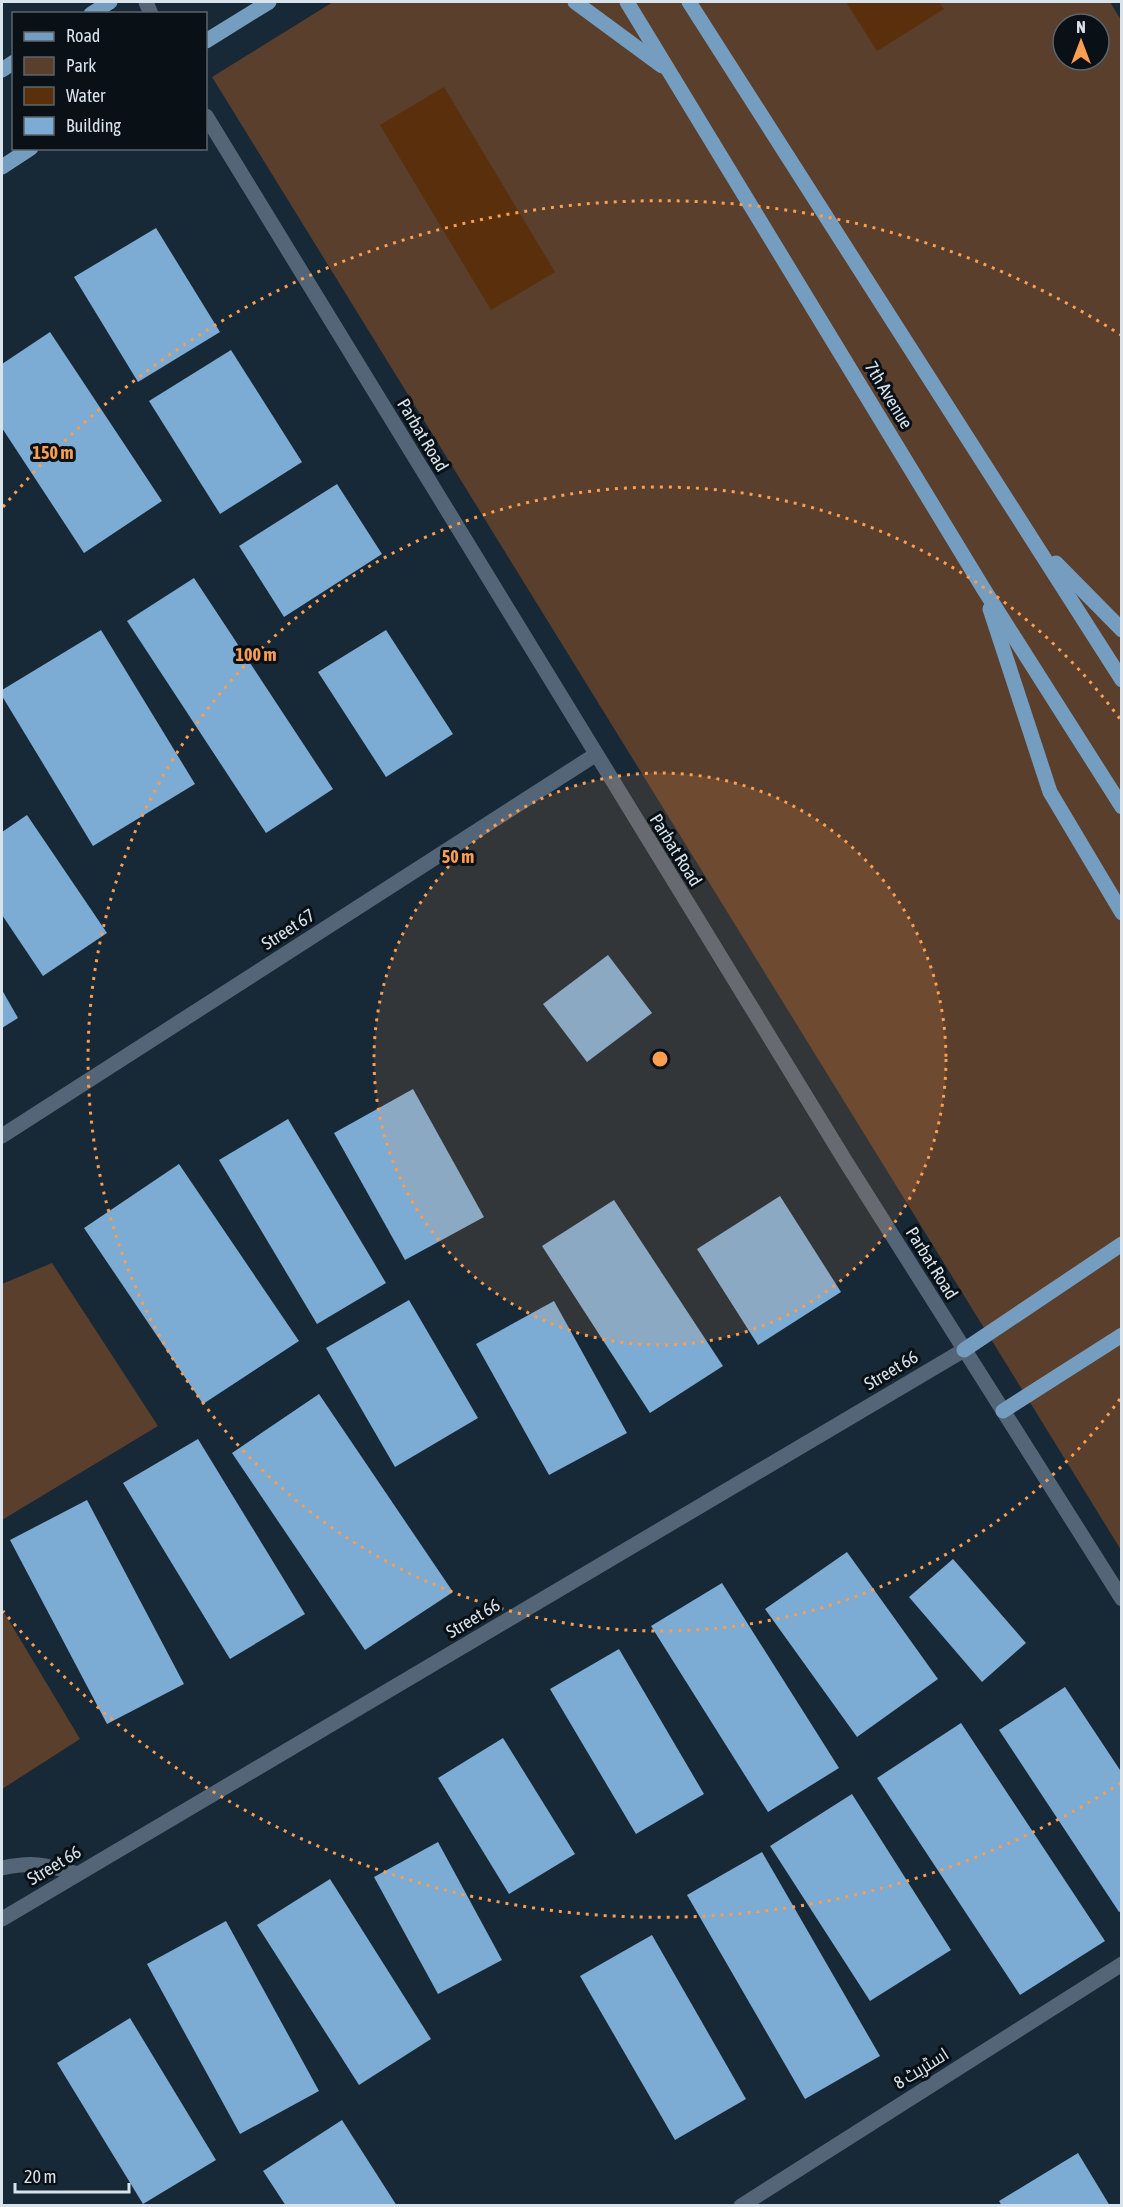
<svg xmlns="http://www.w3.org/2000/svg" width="1123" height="2207" font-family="'Asap Condensed',Cairo,sans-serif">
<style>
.green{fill:#593f2c;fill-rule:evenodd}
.water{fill:#59300b}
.building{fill:#7cabd3}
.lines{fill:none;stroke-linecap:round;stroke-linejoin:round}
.minor{stroke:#536576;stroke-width:15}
.primary{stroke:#759dc0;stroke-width:15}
.ring{fill:none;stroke:#fb9e52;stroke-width:3;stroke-dasharray:3 6}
.labels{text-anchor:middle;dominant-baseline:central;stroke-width:6;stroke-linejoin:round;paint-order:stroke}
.street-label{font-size:18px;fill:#d8e3ec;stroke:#091016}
.centre{fill:#fb9e52;stroke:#091016;stroke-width:3}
.ring-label{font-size:18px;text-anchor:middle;font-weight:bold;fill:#fb9e52;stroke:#091016;stroke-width:6;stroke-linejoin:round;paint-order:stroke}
</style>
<rect width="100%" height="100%" fill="#172836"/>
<g class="green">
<path d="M333 2H1110L1121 20V1550L212 77ZM1063 24H1099V60H1063Z"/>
<polygon points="52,1263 158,1426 2,1520 2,1284"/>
<polygon points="2,1609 80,1739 2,1789"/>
</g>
<g class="water">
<polygon points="846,2 939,2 944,9 877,51"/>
<polygon points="444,87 555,272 491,310 380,125"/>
</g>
<g class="building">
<polygon points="156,228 220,332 138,382 74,277"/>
<polygon points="50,332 162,501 84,553 2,428 2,364"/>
<polygon points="231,350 302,462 220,514 149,401"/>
<polygon points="337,484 382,554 284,617 239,546"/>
<polygon points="194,578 333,789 266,833 127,621"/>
<polygon points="101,630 195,784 93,846 2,696 2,690"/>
<polygon points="386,630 453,734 386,777 318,672"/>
<polygon points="27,815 107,933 43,976 2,915 2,832"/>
<polygon points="608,955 652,1013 587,1062 543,1004"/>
<polygon points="2,990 18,1018 2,1028"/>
<polygon points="413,1089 484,1217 405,1260 334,1133"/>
<polygon points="288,1119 386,1283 317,1324 219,1160"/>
<polygon points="179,1164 299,1341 203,1404 84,1228"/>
<polygon points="780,1196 841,1292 758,1345 697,1249"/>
<polygon points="614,1200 723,1366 650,1413 542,1246"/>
<polygon points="409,1300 478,1418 395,1467 326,1348"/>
<polygon points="554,1301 627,1433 549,1475 476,1344"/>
<polygon points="319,1394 453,1592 365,1650 232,1453"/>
<polygon points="198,1439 305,1614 230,1659 123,1483"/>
<polygon points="87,1500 184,1684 107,1724 10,1540"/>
<polygon points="847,1552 938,1679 857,1737 765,1609"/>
<polygon points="953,1559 1026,1643 982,1682 909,1597"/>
<polygon points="722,1583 839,1768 768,1812 651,1626"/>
<polygon points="619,1649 704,1794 636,1834 550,1689"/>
<polygon points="1065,1687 1122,1773 1122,1911 1119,1912 999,1730"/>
<polygon points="961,1723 1105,1941 1020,1995 877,1778"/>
<polygon points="503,1738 575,1854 509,1894 438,1778"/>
<polygon points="852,1794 951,1950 870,2001 770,1846"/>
<polygon points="438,1842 502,1960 438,1994 374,1877"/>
<polygon points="762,1852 880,2056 805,2099 687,1895"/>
<polygon points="330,1879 431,2039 359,2085 257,1925"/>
<polygon points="226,1921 319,2091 240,2134 147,1964"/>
<polygon points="652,1935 746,2099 675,2140 580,1976"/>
<polygon points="130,2018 216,2160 143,2204 57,2063"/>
<polygon points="342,2120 397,2206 286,2206 263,2171"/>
<polygon points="1078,2153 1110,2206 1002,2206 999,2201"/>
</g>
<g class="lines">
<g class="minor">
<polyline points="146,2 151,14"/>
<polyline points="206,116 846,1162 1122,1599"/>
<polyline points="2,1136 595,755"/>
<path d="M2 1868C31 1862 45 1864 74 1873"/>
<polyline points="2,1919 964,1350"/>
<polyline points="741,2206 1122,1964"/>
</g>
<g class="primary">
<polyline points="575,2 662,66"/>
<polyline points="627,2 983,588 1122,807"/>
<polyline points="689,2 1122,680"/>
<polyline points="91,14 110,2"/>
<polyline points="206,41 269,2"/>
<polyline points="2,70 14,62"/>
<polyline points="2,167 31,148"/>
<polyline points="1056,563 1122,630"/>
<polyline points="990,609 1050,792 1122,913"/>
<polyline points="964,1350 1122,1244"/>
<polyline points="1003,1411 1122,1335"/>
</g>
</g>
<circle cx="660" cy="1059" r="286" fill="#fb9e52" fill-opacity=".12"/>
<g class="ring">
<circle cx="660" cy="1059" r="286"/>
<path d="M1120 1399A572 572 0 1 1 1120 719"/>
<path d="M1121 1783A858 858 0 0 1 3 1611M3 507A858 858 0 0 1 1121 335"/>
</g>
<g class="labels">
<g class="street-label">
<text transform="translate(889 395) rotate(59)">7th Avenue</text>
<text transform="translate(423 435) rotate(59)">Parbat Road</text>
<text transform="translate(676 850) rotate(58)">Parbat Road</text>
<text transform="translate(288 929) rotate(-33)">Street 67</text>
<text transform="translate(932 1263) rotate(58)">Parbat Road</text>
<text transform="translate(891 1370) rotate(-31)">Street 66</text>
<text transform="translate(473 1618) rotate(-31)">Street 66</text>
<text transform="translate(54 1865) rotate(-31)">Street 66</text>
<text transform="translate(921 2068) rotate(-32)">اسٹریٹ 8</text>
</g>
</g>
<circle cx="660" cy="1059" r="9" class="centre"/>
<g class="ring-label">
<text x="53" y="459">150 m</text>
<text x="256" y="661">100 m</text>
<text x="458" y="863">50 m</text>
</g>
<rect width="1123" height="2207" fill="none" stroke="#d8e3ec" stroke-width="6"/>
<rect x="12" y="12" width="195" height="138" fill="#091016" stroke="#5c646c" stroke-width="1.5"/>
<rect x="24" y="32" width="30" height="9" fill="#759dc0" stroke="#5c646c" stroke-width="1.5"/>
<text x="66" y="42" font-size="18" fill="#d8e3ec">Road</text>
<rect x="24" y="57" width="30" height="18" fill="#593f2c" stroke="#5c646c" stroke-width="1.5"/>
<text x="66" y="72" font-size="18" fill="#d8e3ec">Park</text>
<rect x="24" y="87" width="30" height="18" fill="#59300b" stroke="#5c646c" stroke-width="1.5"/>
<text x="66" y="102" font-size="18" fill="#d8e3ec">Water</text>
<rect x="24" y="117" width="30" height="18" fill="#7cabd3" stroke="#5c646c" stroke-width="1.5"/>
<text x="66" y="132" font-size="18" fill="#d8e3ec">Building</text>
<g transform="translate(1081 42)"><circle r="28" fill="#091016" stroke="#5c646c" stroke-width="1.5"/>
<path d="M0-4.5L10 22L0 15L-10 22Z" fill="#fb9e52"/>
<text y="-9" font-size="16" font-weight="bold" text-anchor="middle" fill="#d8e3ec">N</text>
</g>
<path d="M15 2183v9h114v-9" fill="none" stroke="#d8e3ec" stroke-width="3"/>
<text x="24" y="2183" font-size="18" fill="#d8e3ec" stroke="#091016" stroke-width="4.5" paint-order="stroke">20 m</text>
</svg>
